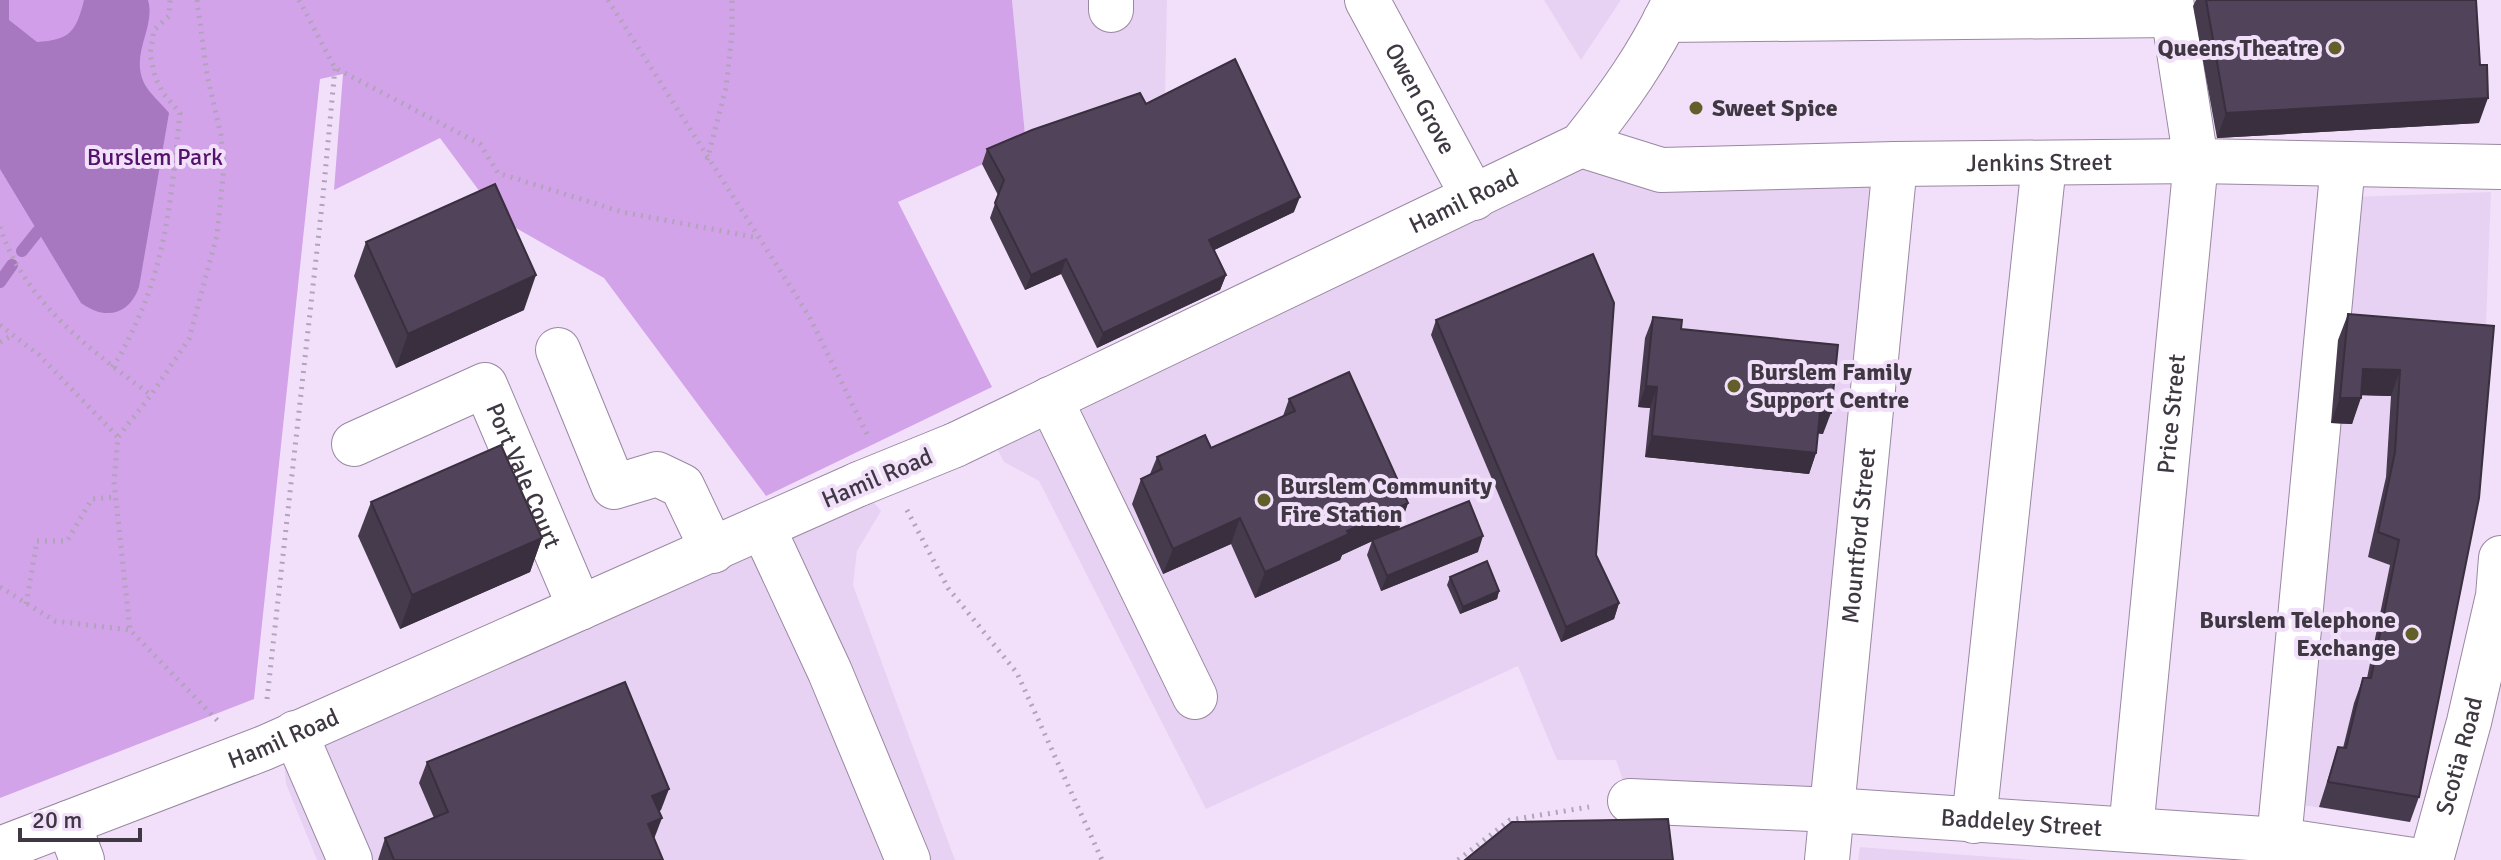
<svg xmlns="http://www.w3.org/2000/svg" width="2501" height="860" font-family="Signika,sans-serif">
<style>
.built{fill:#e8d2f4}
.green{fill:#d2a3e9}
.forest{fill:#d19fea}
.water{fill:#a777bf}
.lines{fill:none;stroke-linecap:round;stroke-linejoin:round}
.stream{stroke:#a777bf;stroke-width:12}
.minor-casing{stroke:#9988a1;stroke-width:46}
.major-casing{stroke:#9988a1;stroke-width:46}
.path{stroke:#b1a3b8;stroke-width:5;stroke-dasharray:2 6;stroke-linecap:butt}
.minor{stroke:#fff;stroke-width:44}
.major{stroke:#fff;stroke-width:44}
.minor-bridge-casing{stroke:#9988a1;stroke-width:46;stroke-linecap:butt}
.minor-bridge{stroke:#fff;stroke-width:44}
.wall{fill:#463a4d}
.shaded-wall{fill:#392f3e}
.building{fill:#514359;stroke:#392f3e;stroke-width:2}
.poi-dot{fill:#635f2b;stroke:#f2e0fb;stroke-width:3}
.labels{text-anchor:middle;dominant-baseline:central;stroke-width:8;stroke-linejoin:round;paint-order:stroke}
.poi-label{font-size:24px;font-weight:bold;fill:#3f3843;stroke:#f2e0fb;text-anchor:start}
.street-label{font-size:24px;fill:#3f3843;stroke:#f2e0fb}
.park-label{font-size:24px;fill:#53136b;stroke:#f2e0fb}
</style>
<rect width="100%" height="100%" fill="#f2e0fb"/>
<g class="built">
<polygon points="1012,0 1167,0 1165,99 1026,145"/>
<polygon points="1544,0 1621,0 1581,60"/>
<polygon points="1581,145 1895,164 1832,810 1630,801 1616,760 1557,760 1518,666 1206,809 1039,481 1004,462 987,430"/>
<polygon points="2491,192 2485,352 2433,713 2410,822 2296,804 2351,197"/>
<polygon points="859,484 881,511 857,551 853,585 955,860 317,860 286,784 282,739"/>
<polygon points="1860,847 2033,860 1858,860"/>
</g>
<polygon class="green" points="0,0 1012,0 1026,145 898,202 992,387 766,496 604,278 500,219 440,138 334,190 343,74 320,79 254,699 0,798"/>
<path class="forest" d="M9 0H84C76 32 69 40 36 42L9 20Z"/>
<path class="water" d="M0 0H9V20L37 42C70 40 76 32 84 0H148C156 27 130 53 144 83 149 93 162 104 169 113L139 287C129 316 104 320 81 303L0 169Z"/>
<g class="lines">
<g class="stream">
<polyline points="22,251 38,231"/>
<polyline points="0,282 12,265"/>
</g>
<defs>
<g id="minor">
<polyline points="1111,0 1111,10"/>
<path id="s1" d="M1367 0 1474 198"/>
<polyline points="1665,20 2173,15"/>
<path id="s2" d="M1581 145 1661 170 1895 164 2196 161 2501 167"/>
<polyline points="558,350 614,487 657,474 682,486 713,551"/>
<polyline points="1050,399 1195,697"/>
<path id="s3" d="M354 444 485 385 580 608"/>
<path id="s4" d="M955 445 1581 145C1618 99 1650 54 1675 0"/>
<polyline points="763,528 830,672 908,860"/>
<polyline points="295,733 350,860"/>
<path id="s5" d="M1630 801 1832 810 2279 840 2413 860"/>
<polyline points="1974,821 2044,164"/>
<polyline points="68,823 82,860"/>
<path id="s6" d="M2131 830 2196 161 2171 0"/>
<polyline points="2279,840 2343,164"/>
<path id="s7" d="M0 849 264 748 859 484"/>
<path id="s8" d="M1827 860 1895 164"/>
</g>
<g id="major">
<path id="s9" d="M2431 860 2469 722 2498 596 2501 558"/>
</g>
</defs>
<use href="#minor" class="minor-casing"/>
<use href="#major" class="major-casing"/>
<g class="path">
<polyline points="197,0 207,75 221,135 224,166 217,235 189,339 151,395 118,437 114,482 130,630 218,721"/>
<polyline points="299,0 335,68 480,144 498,173 622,212 759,238"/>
<polyline points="608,0 809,316 867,434"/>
<polyline points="707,160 726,88 732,33 732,0"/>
<path d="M0 227C24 301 90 350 151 395"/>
<polyline points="0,325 39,355 118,437"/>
<polyline points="0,342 13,335"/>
<path d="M112 367C123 353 129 338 136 323 168 254 172 188 180 113L163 93 155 77 150 54 154 30 169 16 170 0"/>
<polyline points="907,510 948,588 1017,673 1102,860"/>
<polyline points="0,587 55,621 130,630"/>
<polyline points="26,604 37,541 67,541 92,499 116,497"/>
<polyline points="267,699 323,196 335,68"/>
<polyline points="1458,860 1510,820 1589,807"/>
</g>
<use href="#minor" class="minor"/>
<use href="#major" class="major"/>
<defs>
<polyline id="minor-bridge" points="859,484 955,445"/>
</defs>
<use href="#minor-bridge" class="minor-bridge-casing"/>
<use href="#minor-bridge" class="minor-bridge"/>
</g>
<g class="wall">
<polygon points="2196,0 2476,0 2479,123 2217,138 2193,6"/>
<polygon points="1146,104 1294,212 1214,250 1226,275 1220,290 1097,348 1061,274 1025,290 990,218 998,195 982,164 987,149"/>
<polygon points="366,242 524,310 396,368 354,276"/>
<polygon points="2348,314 2494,326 2419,797 2410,822 2319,807 2338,747 2343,748 2354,703 2363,678 2367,678 2390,565 2368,557 2386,477 2391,396 2361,395 2352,424 2331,423 2338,340"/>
<polygon points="1653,317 1681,329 1823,434 1818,433 1816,453 1809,474 1645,457 1650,408 1638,407 1645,338"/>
<polygon points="1436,320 1596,555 1619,603 1614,619 1561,642 1431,335"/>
<polygon points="1289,399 1408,503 1399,529 1478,552 1381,591 1367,555 1372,541 1342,555 1340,560 1255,598 1231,544 1163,574 1132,504 1141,479 1150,474 1157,457 1211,448 1283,416"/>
<polygon points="371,502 542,538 530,572 400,629 358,536"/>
<polygon points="1450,577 1499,591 1497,599 1460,614 1447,585"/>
<polygon points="427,762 661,810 659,811 654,839 663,860 378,860 385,838 434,818 419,783"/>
</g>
<g class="shaded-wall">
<polygon points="2488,98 2479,123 2217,138 2226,113"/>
<polygon points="1300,197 1294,212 1204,255 1209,240"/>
<polygon points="1066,259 1061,274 1025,290 1031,275"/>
<polygon points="536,275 524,310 396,368 408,334"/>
<polygon points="1226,275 1220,290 1097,348 1103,333"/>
<polygon points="2363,369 2400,370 2391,396 2354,395"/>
<polygon points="1646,386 1657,387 1650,408 1638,407"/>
<polygon points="2340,398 2361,398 2352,424 2331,423"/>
<polygon points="1820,412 1831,413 1823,434 1813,433"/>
<polygon points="1652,436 1816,453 1809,474 1645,457"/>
<polygon points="1408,503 1399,529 1342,555 1340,560 1255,598 1265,572 1347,531"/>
<polygon points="1240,518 1231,544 1163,574 1173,549"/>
<polygon points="1483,536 1478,552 1381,591 1387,576"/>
<polygon points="542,538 530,572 400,629 412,595"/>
<polygon points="1499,591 1497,599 1460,614 1463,607"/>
<polygon points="1619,603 1614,619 1561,642 1566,627"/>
<polygon points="669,789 661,810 645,817 652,796"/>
<polygon points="662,818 654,839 648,824"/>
</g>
<g class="building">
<polygon points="2206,0 2476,0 2480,65 2487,65 2488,98 2226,113"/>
<polygon points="1235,59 1300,197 1209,240 1226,275 1103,333 1066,259 1031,275 995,203 1004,180 987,149 1032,130 1140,93 1146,104"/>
<polygon points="495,184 536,275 408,334 366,242"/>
<polygon points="1593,254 1614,303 1596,555 1619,603 1566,627 1436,320"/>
<polygon points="2348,314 2494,326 2479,498 2419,797 2328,782 2338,747 2346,748 2363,678 2371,678 2399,540 2378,532 2395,452 2400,370 2363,369 2361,398 2340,398"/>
<polygon points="1653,317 1682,320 1681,329 1838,345 1831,413 1820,412 1816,453 1652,436 1657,387 1646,386"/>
<polygon points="1349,372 1408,503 1347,531 1349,534 1265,572 1240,518 1173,549 1141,479 1162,469 1157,457 1205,435 1211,448 1295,411 1289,399"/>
<polygon points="501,445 542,538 412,595 371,502"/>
<polygon points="1469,501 1483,536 1387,576 1372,540"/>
<polygon points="1487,561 1499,591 1463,607 1450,577"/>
<polygon points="625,682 669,789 652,796 662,818 648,824 663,860 394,860 385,838 448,812 427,762"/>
<polygon points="1668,819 1673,860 1465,860 1512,822"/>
</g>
<g class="poi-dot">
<circle cx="2335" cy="48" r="8"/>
<circle cx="1696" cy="108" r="8"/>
<circle cx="1734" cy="386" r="8"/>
<circle cx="1264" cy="500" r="8"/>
<circle cx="2412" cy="634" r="8"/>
</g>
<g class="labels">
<g class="poi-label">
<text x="2319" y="48" text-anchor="end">Queens Theatre</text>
<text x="1712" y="108">Sweet Spice</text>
<text x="1750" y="372">Burslem Family<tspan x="1750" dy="28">Support Centre</tspan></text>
<text x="1280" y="486">Burslem Community<tspan x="1280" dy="28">Fire Station</tspan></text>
<text x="2396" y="620" text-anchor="end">Burslem Telephone<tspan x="2396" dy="28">Exchange</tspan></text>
</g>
<g class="street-label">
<text stroke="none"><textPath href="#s1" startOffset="112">Owen Grove</textPath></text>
<text stroke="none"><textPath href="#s2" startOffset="462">Jenkins Street</textPath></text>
<text stroke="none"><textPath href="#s4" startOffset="564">Hamil Road</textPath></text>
<text stroke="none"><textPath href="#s6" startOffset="418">Price Street</textPath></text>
<text stroke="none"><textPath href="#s3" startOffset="242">Port Vale Court</textPath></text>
<text transform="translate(877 478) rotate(-23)">Hamil Road</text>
<text stroke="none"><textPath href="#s8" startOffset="326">Mountford Street</textPath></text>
<text stroke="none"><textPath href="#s7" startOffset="304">Hamil Road</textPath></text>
<text stroke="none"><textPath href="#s9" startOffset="108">Scotia Road</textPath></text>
<text stroke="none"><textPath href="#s5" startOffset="392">Baddeley Street</textPath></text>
</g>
<g class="park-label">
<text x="155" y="157">Burslem Park</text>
</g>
</g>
<path d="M20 828v12h120v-12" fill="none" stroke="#3f3843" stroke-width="4"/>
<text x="32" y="828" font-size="24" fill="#3f3843" stroke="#f2e0fb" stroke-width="6" paint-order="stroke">20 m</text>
</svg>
